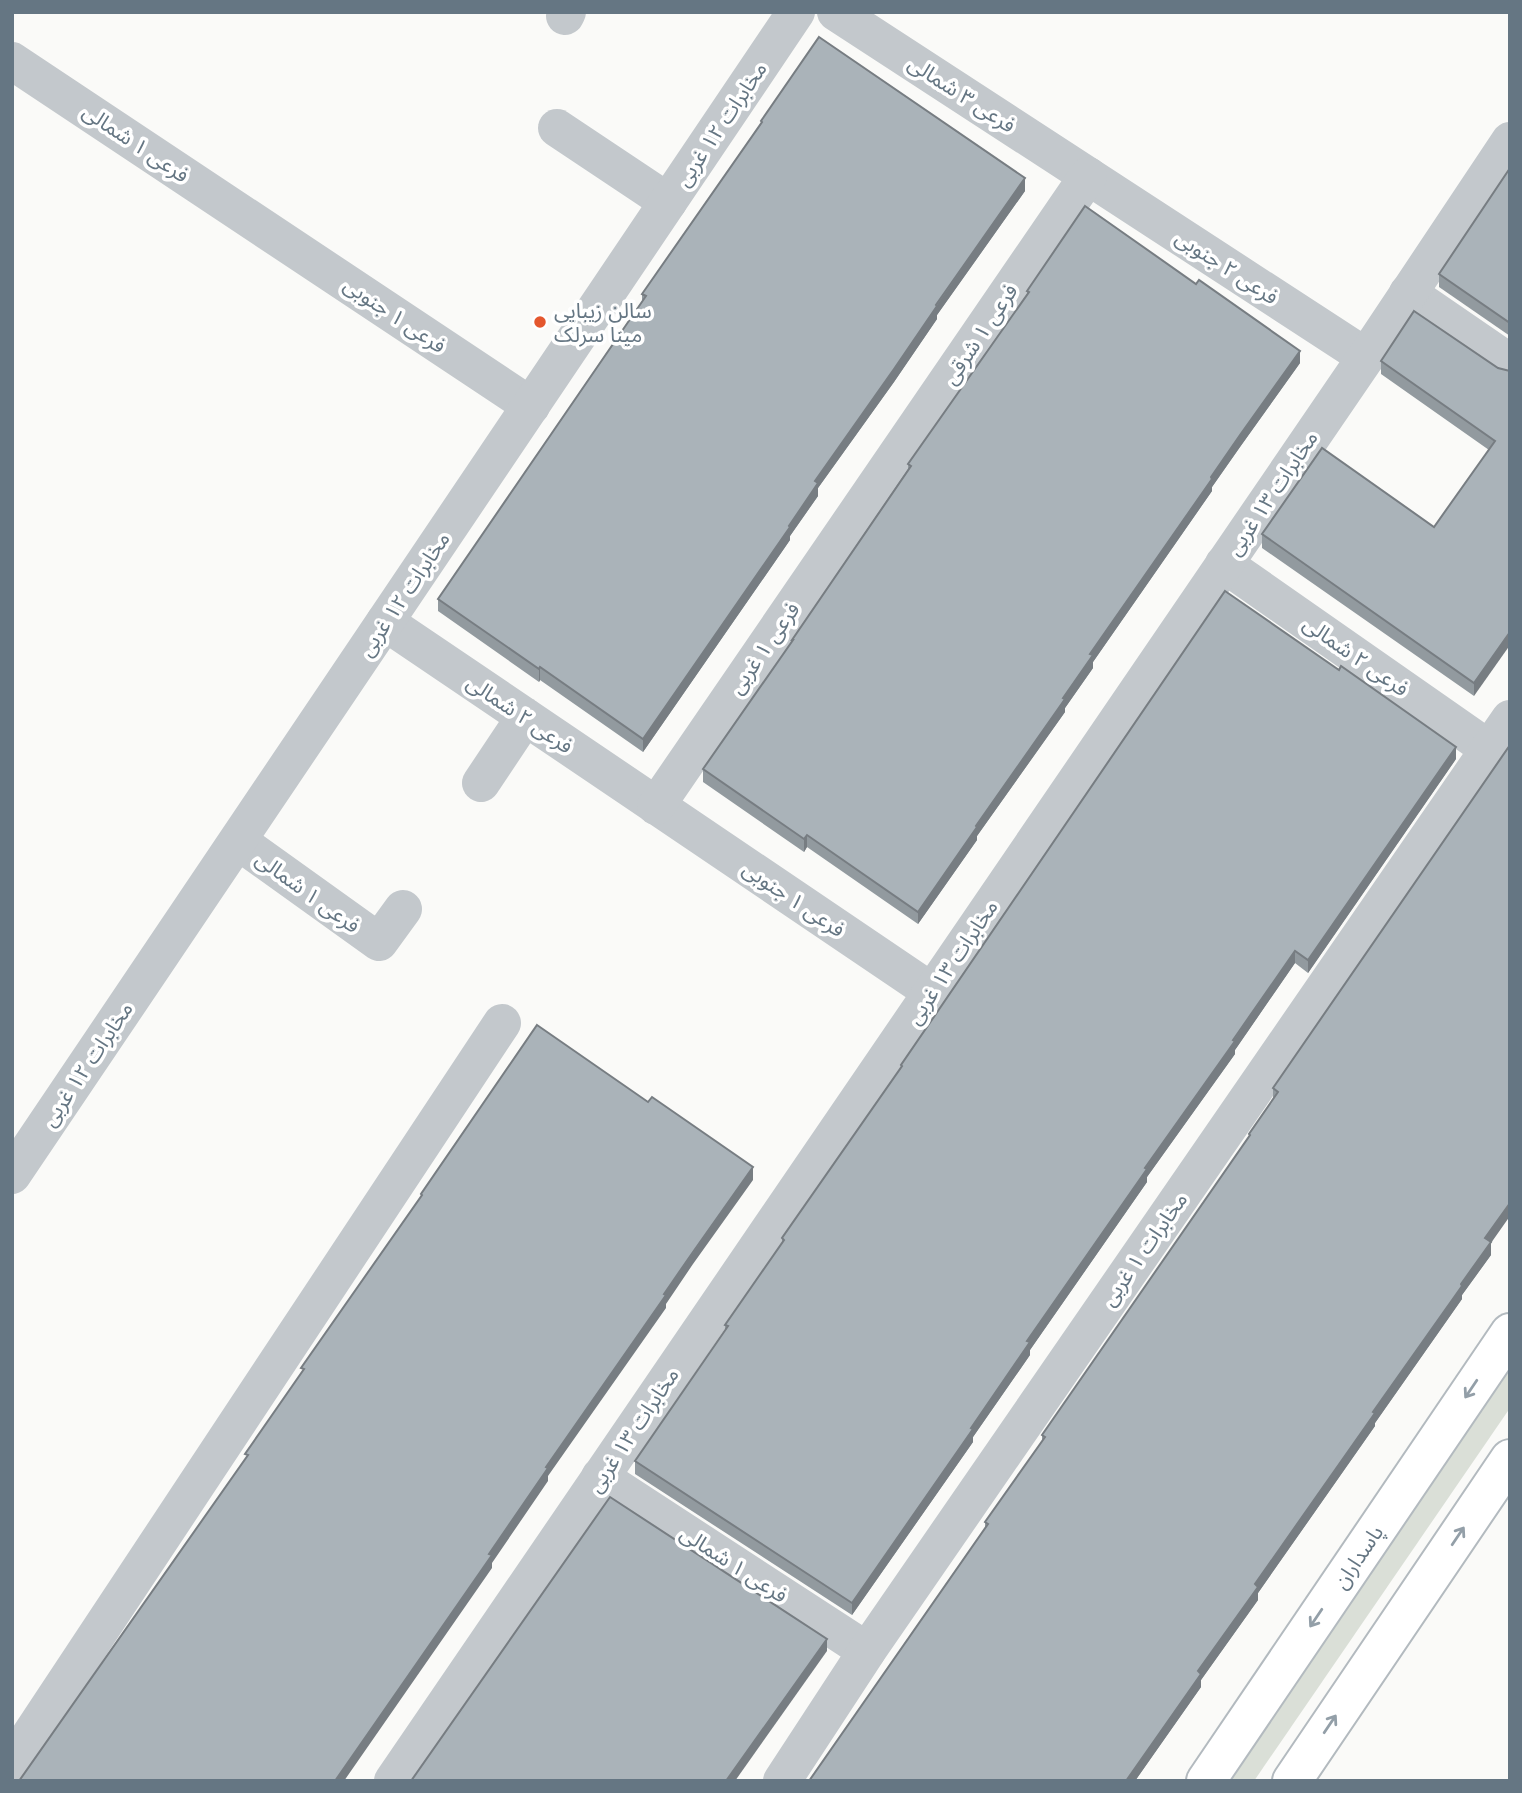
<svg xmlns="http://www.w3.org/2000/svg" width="1522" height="1793" font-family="Helvetica,'Noto Sans Arabic',sans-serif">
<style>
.green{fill:#dadfd7}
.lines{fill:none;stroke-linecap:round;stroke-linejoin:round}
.secondary-casing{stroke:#b3babf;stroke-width:42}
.street{stroke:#c3c8cc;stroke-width:38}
.secondary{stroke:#fff;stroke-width:38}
.wall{fill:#929a9f}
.shaded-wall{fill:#777d82}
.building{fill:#aab3b9;stroke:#777d82;stroke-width:2}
.oneway{stroke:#939fa8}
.poi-dot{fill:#e4572e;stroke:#fff;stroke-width:2.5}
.labels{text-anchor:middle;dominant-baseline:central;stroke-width:7;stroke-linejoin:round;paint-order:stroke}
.street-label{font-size:21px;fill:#657683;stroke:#fff}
.poi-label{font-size:21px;fill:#657683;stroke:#fff;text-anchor:start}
</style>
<rect width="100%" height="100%" fill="#fafaf8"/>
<polygon class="green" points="1510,1352 1510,1408 1254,1781 1220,1781"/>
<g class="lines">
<defs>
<g id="secondary">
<polyline points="1206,1781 1510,1333"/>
<polyline points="1292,1781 1510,1459"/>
</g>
</defs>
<use href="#secondary" class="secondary-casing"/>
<g class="street">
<polyline points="836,12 1366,357"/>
<polyline points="565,16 567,12"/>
<polyline points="12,61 531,406"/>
<polyline points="557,128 668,202"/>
<polyline points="1408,293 1510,363"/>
<polyline points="1224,564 1489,749"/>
<polyline points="385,622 932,992"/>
<polyline points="481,783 525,717"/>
<polyline points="656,806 1088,176"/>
<polyline points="238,841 379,942 403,909"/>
<polyline points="12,1175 796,12"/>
<polyline points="600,1477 867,1651"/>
<polyline points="12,1763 502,1023"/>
<polyline points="393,1781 1366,357 1510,141"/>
<polyline points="782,1781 867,1651 1510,719"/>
</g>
<use href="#secondary" class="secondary"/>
</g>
<g class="wall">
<polygon points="761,121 1025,191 937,315 937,319 894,382 818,488 818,496 790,536 790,540 643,752 540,680 539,682 438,611 438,599 642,301 642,294 761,123"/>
<polygon points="1510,168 1510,336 1439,287 1439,274"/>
<polygon points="1027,291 1300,363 1240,447 1212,487 1212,491 1093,662 1093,668 1065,708 1065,712 977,836 977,840 918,924 807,847 804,852 703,782 703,769 792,642 792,640 908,469 908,464 1027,294"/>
<polygon points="1381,361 1498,368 1508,372 1474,696 1262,548 1262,534 1434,527 1489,450 1381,374"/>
<polygon points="1456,759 1308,973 1295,963 1235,1050 1235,1054 1147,1177 1147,1182 1030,1350 1030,1355 973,1437 973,1442 852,1615 635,1474 635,1461 725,1330 725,1325 782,1243 782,1238 901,1068 901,1065"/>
<polygon points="1273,1088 1491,1243 1491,1255 1462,1295 1462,1299 1375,1423 1375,1426 1258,1593 1258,1600 1201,1680 1201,1687 1135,1781 809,1781 985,1528 985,1522 1042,1442 1042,1435 1249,1137 1249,1134 1273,1099"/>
</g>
<g class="shaded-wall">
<polygon points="1025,178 1025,191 937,315 937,319 894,382 818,488 818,496 790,536 790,540 643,752 643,739 789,526 815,481"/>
<polygon points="1300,351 1300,363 1240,447 1212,487 1212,491 1093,662 1093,668 1065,708 1065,712 977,836 977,840 918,924 918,912 1063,698 1090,654 1240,435"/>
<polygon points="1510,632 1510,645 1474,696 1474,683"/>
<polygon points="540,667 540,680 539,682 539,669"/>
<polygon points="1456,747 1456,759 1308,973 1308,960"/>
<polygon points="807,835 807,847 804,852 804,839"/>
<polygon points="1295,951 1295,963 1235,1050 1235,1054 1147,1177 1147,1182 1030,1350 1030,1355 973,1437 973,1442 852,1615 852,1603 971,1428 1027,1341"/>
<polygon points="753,1167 753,1180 693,1264 666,1304 666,1308 548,1476 548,1481 492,1563 492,1568 344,1781 335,1781 489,1554 546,1467 664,1294"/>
<polygon points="1510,1203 1510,1216 1491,1243 1491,1255 1462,1295 1462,1299 1375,1423 1375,1426 1258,1593 1258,1600 1201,1680 1201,1687 1135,1781 1126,1781 1255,1584 1461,1284 1485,1238"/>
<polygon points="827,1639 827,1651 735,1781 726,1781"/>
</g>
<g class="building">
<polygon points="819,37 1025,178 936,305 937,306 894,369 815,481 818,483 789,526 790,527 643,739 540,667 539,669 438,599 646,296 642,294 762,122 761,121"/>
<polygon points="1510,168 1510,323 1439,274"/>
<polygon points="1085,206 1196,284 1199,280 1300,351 1240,435 1211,477 1212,479 1090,654 1093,655 1063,698 1065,699 976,826 977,827 918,912 807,835 804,839 703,769 793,640 792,640 911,466 908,464 1029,292 1027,291"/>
<polygon points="1414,311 1498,368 1510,371 1510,632 1474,683 1262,534 1322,448 1434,527 1495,441 1381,361"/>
<polygon points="1225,591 1339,670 1341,666 1456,747 1308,960 1295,951 1233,1040 1235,1041 1145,1168 1147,1169 1027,1341 1030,1342 971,1428 973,1429 852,1603 635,1461 728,1326 725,1325 784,1240 782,1238 902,1066 901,1065"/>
<polygon points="1510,745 1510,1203 1485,1238 1491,1242 1461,1284 1462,1286 1373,1412 1375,1413 1255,1584 1258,1587 1198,1671 1201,1674 1126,1781 809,1781 988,1524 985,1522 1045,1437 1042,1435 1250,1135 1249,1134 1278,1092 1273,1088"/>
<polygon points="537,1025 648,1102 652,1097 753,1167 693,1252 664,1294 666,1295 546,1467 548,1468 489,1554 492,1555 335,1781 19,1781 248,1455 245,1454 304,1369 301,1368 422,1195 421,1194"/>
<polygon points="610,1497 827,1639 726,1781 411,1781"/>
</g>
<defs><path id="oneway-shaft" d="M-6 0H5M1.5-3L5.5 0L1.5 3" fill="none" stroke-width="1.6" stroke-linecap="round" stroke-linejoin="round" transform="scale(1.75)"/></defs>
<g class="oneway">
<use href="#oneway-shaft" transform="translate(1471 1389) rotate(124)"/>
<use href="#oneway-shaft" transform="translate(1458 1536) rotate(-56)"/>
<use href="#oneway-shaft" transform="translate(1316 1618) rotate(124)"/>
<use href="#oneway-shaft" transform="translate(1330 1724) rotate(-56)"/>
</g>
<circle class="poi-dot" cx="540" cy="322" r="7"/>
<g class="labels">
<g class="street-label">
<text transform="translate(962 94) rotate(33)">فرعی ۳ شمالی</text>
<text transform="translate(721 124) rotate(-56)">مخابرات ۱۲ غربی</text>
<text transform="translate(136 143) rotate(34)">فرعی ۱ شمالی</text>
<text transform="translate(1227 267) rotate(33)">فرعی ۲ جنوبی</text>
<text transform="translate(395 315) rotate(34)">فرعی ۱ جنوبی</text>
<text transform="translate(980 334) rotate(-56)">فرعی ۱ شرقی</text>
<text transform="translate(1272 493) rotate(-56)">مخابرات ۱۳ غربی</text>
<text transform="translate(404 594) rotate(-56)">مخابرات ۱۲ غربی</text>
<text transform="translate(764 648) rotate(-55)">فرعی ۱ غربی</text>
<text transform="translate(1356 656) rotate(35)">فرعی ۲ شمالی</text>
<text transform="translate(520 714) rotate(34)">فرعی ۲ شمالی</text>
<text transform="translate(308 892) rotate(36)">فرعی ۱ شمالی</text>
<text transform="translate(794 899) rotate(34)">فرعی ۱ جنوبی</text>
<text transform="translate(952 962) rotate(-56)">مخابرات ۱۳ غربی</text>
<text transform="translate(87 1064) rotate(-56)">مخابرات ۱۲ غربی</text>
<text transform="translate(1144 1249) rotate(-55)">مخابرات ۱ غربی</text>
<text transform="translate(633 1430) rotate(-56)">مخابرات ۱۳ غربی</text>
<text transform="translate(1358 1557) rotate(-56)">پاسداران</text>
<text transform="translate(734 1564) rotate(33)">فرعی ۱ شمالی</text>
</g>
<g class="poi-label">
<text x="554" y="310">سالن زیبایی<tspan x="554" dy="24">مینا سرلک</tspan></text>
</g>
</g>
<rect width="1522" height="1793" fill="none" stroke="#657683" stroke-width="28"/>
</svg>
